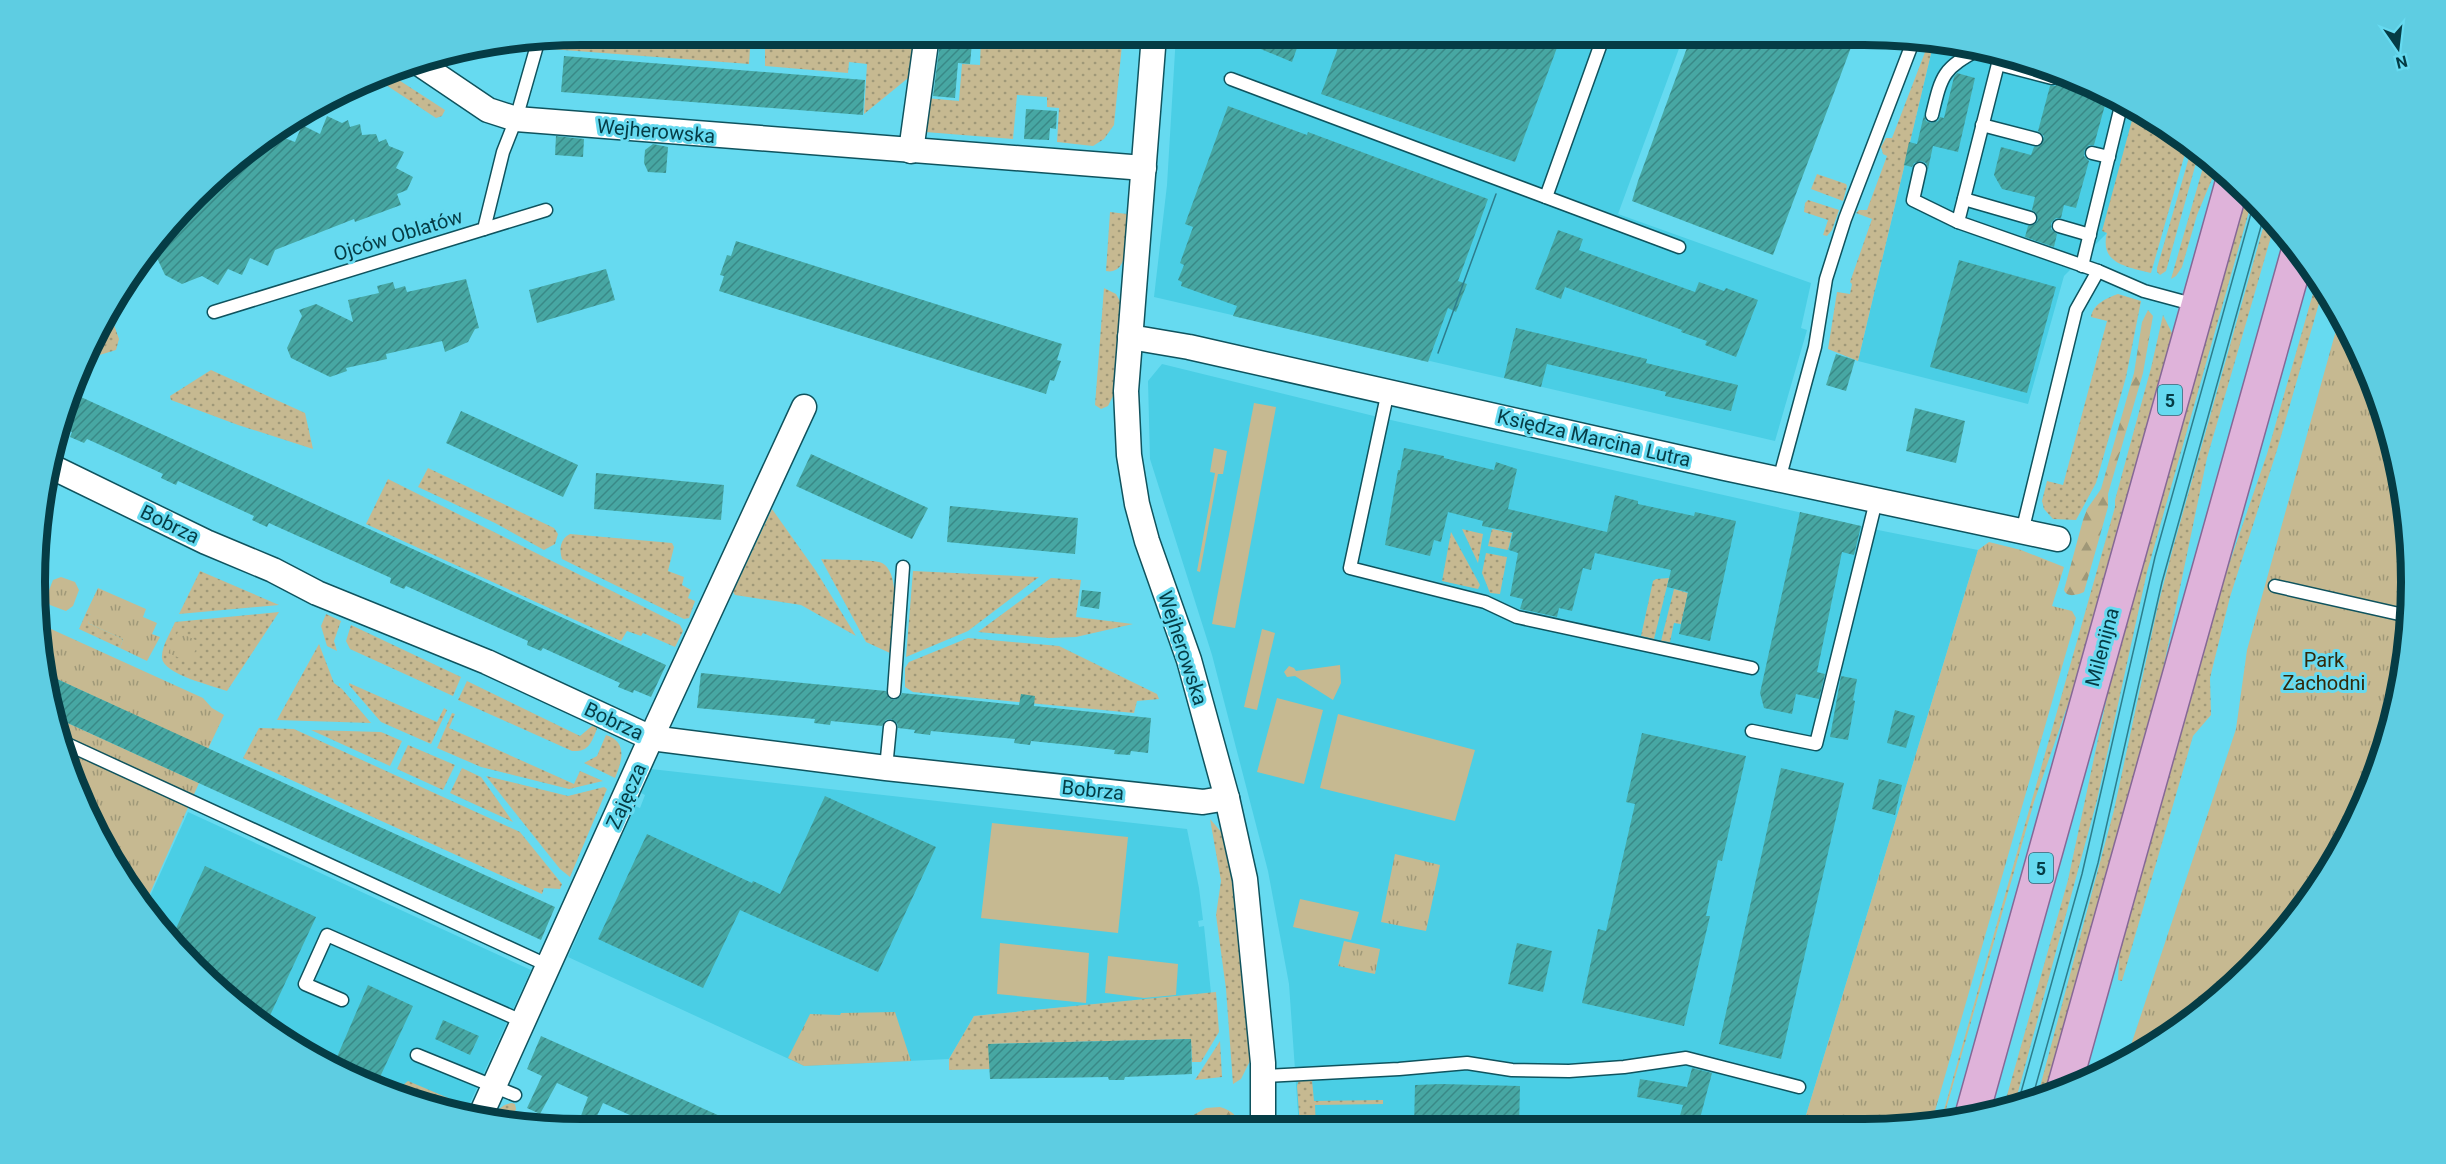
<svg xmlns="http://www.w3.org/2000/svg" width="2446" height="1164" font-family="Roboto,sans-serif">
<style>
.built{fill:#4acee5}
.grass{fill:url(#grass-dots)}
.forest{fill:url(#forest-firs)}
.park{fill:url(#park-tufts)}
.pitch{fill:#c6b991}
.building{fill:url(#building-hatch)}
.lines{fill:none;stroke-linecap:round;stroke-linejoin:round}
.service-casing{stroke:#0f535e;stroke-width:15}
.minor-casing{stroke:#0f535e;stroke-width:27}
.primary-casing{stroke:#856896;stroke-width:36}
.service{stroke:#fff;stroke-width:12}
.minor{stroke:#fff;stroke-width:24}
.primary{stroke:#dfb3da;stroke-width:33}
.tram{stroke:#2d7d8c;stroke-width:1.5}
.labels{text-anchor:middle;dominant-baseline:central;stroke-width:6;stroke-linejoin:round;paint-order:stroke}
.shield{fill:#66daf0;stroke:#226b78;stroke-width:1.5}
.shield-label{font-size:18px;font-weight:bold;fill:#053c45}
.street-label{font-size:20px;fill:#053c45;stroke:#66daf0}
.park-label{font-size:20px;fill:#33290a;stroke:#66daf0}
.rim{fill:none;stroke:#053c45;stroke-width:8}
</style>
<defs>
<pattern id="grass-dots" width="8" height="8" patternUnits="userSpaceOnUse" patternTransform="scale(1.5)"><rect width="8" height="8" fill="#c6b991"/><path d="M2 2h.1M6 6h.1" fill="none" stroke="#9f9878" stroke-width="1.8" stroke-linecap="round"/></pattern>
<pattern id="forest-firs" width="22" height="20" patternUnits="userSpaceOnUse" patternTransform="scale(1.5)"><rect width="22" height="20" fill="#c6b991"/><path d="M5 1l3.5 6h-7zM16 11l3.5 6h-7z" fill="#9f9878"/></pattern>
<pattern id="park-tufts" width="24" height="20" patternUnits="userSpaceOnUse" patternTransform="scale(1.5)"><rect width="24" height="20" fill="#c6b991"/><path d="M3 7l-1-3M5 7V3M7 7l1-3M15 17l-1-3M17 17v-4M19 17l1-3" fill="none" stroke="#9f9878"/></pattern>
<pattern id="building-hatch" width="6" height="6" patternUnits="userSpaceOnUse" patternTransform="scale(1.5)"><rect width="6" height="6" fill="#47a7a3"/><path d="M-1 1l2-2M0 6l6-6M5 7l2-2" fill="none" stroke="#398987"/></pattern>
</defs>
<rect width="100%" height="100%" fill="#66daf0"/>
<g class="built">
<polygon points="1176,35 1684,35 1618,214 1811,283 1801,328 1807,330 1775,441 1154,297 1167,185"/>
<polygon points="1934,41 1971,45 2074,76 2139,111 2107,233 2064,276 2028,404 1858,361"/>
<polygon points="1162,364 1382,418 1878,530 1978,550 1803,1125 1299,1127 1289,984 1268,871 1212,655 1150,459 1148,381"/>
<polygon points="651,769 1187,829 1199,888 1203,920 1198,921 1199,927 1204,926 1211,993 974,1016 949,1059 804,1066 568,957 635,806 640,808 645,795 641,793"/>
<polygon points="188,812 531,970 464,1116 434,1107 270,1030 195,969 147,903"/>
</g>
<g class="grass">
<polygon points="582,35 751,35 749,64 550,49 553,39"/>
<polygon points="765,35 870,35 912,41 917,43 913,74 864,114 867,64 849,62 848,73 765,66"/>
<polygon points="981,35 1123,35 1114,125 1104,139 1093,146 1057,142 1059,108 1047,107 1047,97 1017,95 1013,139 925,132 926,98 959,101 962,64 980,65"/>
<polygon points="1921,40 1934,41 1858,361 1828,349 1837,292 1850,294 1852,284 1850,282 1872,219 1856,213 1859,210 1867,210 1887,156 1883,154 1881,147 1886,138 1892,138 1927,47 1922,46"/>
<polygon points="388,73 445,110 442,116 436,118 377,79"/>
<path d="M2135 109 2168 127 2188 143 2151 273C2128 267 2099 264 2107 233L2102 231Z"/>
<polygon points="2192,147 2199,152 2166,271 2160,275 2157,272 2157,268"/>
<polygon points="2206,157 2217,167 2197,215 2182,267 2176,276 2171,279"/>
<polygon points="1817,174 1846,184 1847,186 1843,201 1811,189"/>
<polygon points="2244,189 2253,197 2147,572 2097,800 2015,1103 2004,1106 2068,880 2127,603"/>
<polygon points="1808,200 1839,210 1832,230 1827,236 1823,235 1828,220 1804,212 1805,203"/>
<path d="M1110 212 1127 214C1127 230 1131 276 1106 271Z"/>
<polygon points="2267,214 2275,223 2207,458 2155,708 2048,1095 2037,1098 2114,810 2158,605 2173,548"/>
<polygon points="2318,276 2324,286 2277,450 2230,597 2210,678 2211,715 2193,736 2122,981 2118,980 2120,940 2215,605 2267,454"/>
<polygon points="1104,288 1116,294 1121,303 1114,394 1108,406 1101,409 1095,405"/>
<path d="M2118 294 2141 301 2126 377 2096 483 2076 520 2053 519 2044 509 2042 501 2047 481 2063 485 2107 321 2091 317C2093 304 2107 298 2118 294Z"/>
<polygon points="109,311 119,339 116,350 83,360"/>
<polygon points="2163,315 2172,333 2172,345 2082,664 2034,802 1942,1123 1940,1124 2115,507 2115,500 2151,368"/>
<polygon points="211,370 305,413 313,449 238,425 171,400 170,396"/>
<polygon points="428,468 554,528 558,534 555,544 544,550 495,523 418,487"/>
<polygon points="388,479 680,625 683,631 675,647 643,633 641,636 627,631 621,641 366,524"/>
<polygon points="772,509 816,571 856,636 801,605 735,595 733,592"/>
<polygon points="1462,529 1483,534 1478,563"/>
<polygon points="1492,529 1512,533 1508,550 1488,546"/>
<polygon points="1451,532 1480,585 1478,589 1442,581"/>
<path d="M570 534 672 543 674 547 668 571 684 577 682 585 691 590 688 598 695 601 689 618 684 619 562 559C559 549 560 539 570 534Z"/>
<polygon points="1486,553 1507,557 1500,594 1490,593 1482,573"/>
<path d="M821 559C832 560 874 559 882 563 903 574 892 632 890 653L866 642Z"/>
<polygon points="200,571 279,605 179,614"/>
<polygon points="913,571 1039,577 968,631 906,657"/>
<polygon points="1051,578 1081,580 1076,617 1133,624 1076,637 1049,638 978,632"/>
<polygon points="1669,578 1654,639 1641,636 1653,581 1656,579"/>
<polygon points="1674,589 1688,593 1681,624 1674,623 1670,642 1661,641"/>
<path d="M279 612 227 691C213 686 163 674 162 658 161 647 171 632 175 622Z"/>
<polygon points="86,613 92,615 88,623 123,639 120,648 79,629"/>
<polygon points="326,614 341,621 334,641 337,651 327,646 321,626"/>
<polygon points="351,625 461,677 453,696 350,649 346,641"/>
<polygon points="968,638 1059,646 1157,694 1159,699 1137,701 1134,713 913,692 905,687 905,668 909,662"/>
<polygon points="319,644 334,683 342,689 371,723 277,720"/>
<path d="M467 681 580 736 592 726 596 727 597 729C591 743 589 752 572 751L458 700Z"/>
<polygon points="349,683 437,722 444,708 447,710 431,744 381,722 349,685"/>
<polygon points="452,713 455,714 449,728 574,784 580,771 603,781 569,789 481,767 437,748"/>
<polygon points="259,728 294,729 520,832 562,884 560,889 544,888 542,894 243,758"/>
<polygon points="311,730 381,732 402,741 390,766"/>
<path d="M606 735C628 742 622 761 615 778L584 763 597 756Z"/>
<polygon points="408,745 455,765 443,790 397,769"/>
<polygon points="462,768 481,777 513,822 450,793"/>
<polygon points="486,776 568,796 604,787 607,789 570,877 560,869"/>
<polygon points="1210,819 1223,834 1232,882 1245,988 1250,1061 1241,1079 1233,1084 1226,989 1216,915 1221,881"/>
<polygon points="1216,992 1219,1032 1201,1062 1192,1062 1191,1039 989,1044 990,1069 949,1070 949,1059 974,1016"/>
<polygon points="1220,1041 1222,1077 1195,1080"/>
<polygon points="1299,1080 1312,1080 1314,1101 1383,1100 1383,1104 1315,1105 1316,1127 1300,1127 1297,1086"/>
<polygon points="408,1081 472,1108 469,1114 397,1090"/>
<path d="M512 1103 515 1104 516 1109 510 1122 490 1120C494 1112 503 1104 512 1103Z"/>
</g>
<g class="forest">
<path d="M2148 310 2153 316 2143 373 2108 494V507L2084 592C2077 595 2067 598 2064 590L2083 520 2087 509 2101 489 2134 373 2142 322Z"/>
<path d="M1220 1107C1233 1111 1237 1115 1239 1127H1172L1206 1108Z"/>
</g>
<g class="park">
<polygon points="2340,316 2370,373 2401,476 2411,582 2401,689 2370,792 2298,916 2198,1016 2127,1057 2236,729 2247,650"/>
<polygon points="1989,542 2021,550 2064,567 2052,606 2072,611 2076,618 1931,1125 1803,1125 1978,550"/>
<polygon points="61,577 75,582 79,590 73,606 66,611 50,605 46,598 53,580"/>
<polygon points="98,588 146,609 143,617 157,623 152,634 160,637 147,661 120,648 123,639 88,623 91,615 86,613"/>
<polygon points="40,624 203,698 212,708 224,715 208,749 46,674 39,653"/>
<polygon points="178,632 200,642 189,662 168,653"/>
<polygon points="59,719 199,783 146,902 91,824"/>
<polygon points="1395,854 1440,865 1426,931 1381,922"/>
<polygon points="1344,941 1380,949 1375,974 1338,966"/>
<polygon points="895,1012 911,1061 804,1066 788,1058 810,1014 840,1015 841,1013"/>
</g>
<g class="pitch">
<polygon points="1254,403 1276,407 1235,628 1212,624"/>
<polygon points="1214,448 1227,451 1223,474 1218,474 1200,572 1197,571 1215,473 1210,472"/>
<polygon points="1262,629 1275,633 1257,710 1244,707"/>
<polygon points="1340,665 1341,683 1333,700 1295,676 1287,677 1284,672 1289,666 1294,668 1296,671"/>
<polygon points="1277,698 1323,710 1304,784 1257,772"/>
<polygon points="1338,714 1475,750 1455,821 1320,788"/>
<polygon points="992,823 1128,837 1118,933 981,918"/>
<polygon points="1300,899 1359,912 1351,940 1293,927"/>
<polygon points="1000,943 1089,953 1086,1003 997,994"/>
<polygon points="1108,956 1178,964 1176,995 1144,998 1105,993"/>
</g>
<g class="building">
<polygon points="1225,34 1302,34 1292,62"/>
<polygon points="1343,34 1562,34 1515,162 1321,94"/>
<polygon points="1692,34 1856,34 1773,255 1632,201 1638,181"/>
<polygon points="940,42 972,43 970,64 958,63 955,98 933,96"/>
<polygon points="564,56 865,80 863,115 561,92"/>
<polygon points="2056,71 2074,76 2108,94 2094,145 2089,145 2084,151 2084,156 2089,161 2076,208 2064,205 2061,218 2056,218 2051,223 2051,229 2057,234 2054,247 2025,237 2028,226 2035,224 2038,220 2036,213 2032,210 2035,197 2002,189 1994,175 2001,147 2031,155 2034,147 2042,144 2044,136 2038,131 2050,86 2055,86 2060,81 2060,75"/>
<polygon points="1957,73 1975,78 1958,152 1933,146 1928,169 1926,163 1921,161 1914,163 1912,167 1904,165 1909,142 1917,144 1924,115 1926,121 1931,123 1938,121 1940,117 1944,118 1954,77"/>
<polygon points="1228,106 1307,135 1308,132 1488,199 1458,281 1467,284 1456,312 1448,308 1428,362 1233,316 1237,306 1181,286 1182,282 1178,280 1184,265 1180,263 1193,227 1185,224"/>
<polygon points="1026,109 1057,111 1056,129 1050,128 1049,140 1024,139"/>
<polygon points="327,116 342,123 348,120 350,127 360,124 362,135 376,134 379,142 386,139 389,146 404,152 396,168 413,177 407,190 397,194 401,205 355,222 354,219 275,250 268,266 250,258 242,275 228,269 218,285 202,276 182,284 165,275 157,258 149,254 248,148 274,134 295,142 302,125 320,134"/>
<polygon points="556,136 584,139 583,157 555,155"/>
<polygon points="653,144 668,147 666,173 648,172 644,163 645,150"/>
<polygon points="1558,230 1583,239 1579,250 1695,292 1699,282 1724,291 1726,288 1758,300 1736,357 1705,345 1707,341 1681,332 1682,330 1565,287 1561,299 1535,289"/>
<polygon points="736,241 1062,344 1057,360 1061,361 1054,381 1050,380 1046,394 719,291 724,276 720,275 727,255 731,256"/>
<polygon points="1959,260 2056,287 2027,393 1930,367"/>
<polygon points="606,269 615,300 537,323 529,290"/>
<polygon points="466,279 479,328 475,329 468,342 445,352 442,341 386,354 387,359 346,368 347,371 330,377 291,358 287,348 302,316 299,310 316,304 353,322 348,300 379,293 377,286 393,282 395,289 405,286 407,292"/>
<polygon points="1516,328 1647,359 1646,363 1738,385 1731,411 1665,396 1666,392 1547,364 1541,387 1504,378"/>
<polygon points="1836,354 1855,360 1846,391 1826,385"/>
<polygon points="70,392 666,665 651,697 634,690 633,693 618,687 620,683 543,648 541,651 527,645 528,641 406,586 404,589 390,583 391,578 269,523 267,527 252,520 254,516 178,481 176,485 161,478 163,474 120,454 87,439 84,443 70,437 72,432 60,427"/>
<polygon points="1915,408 1965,421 1956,463 1906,451"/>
<polygon points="461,411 578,465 563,497 446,443"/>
<polygon points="1404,448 1444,456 1444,458 1494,470 1496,462 1517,469 1508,509 1607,532 1615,495 1638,501 1638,504 1694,516 1695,512 1736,521 1710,641 1679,634 1688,592 1667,587 1671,570 1595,553 1591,570 1583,568 1572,611 1559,608 1557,617 1520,609 1523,599 1510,596 1518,553 1509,550 1513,532 1482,526 1483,521 1448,512 1441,542 1434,540 1430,556 1385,545 1398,470 1400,470"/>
<polygon points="811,454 928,508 912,539 796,486"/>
<polygon points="596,473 724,485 721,520 594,509"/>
<polygon points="950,506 1078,518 1075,554 947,542"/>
<polygon points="1800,512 1861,526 1854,555 1842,552 1817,672 1825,674 1819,699 1796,694 1792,714 1764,708 1760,693"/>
<polygon points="1082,590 1101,592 1099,609 1080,606"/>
<polygon points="701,673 886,691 889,698 894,700 900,697 902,693 1019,705 1021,694 1035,696 1034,706 1151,718 1148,753 1131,751 1130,755 1114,754 1115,750 1081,746 1031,741 1030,745 1014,743 1015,739 931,731 930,735 914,733 915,730 898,728 897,723 891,719 886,720 882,726 831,721 830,725 814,723 815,719 697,708"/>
<polygon points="46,674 555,907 541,940 59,719"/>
<polygon points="1841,676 1857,679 1853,700 1855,701 1848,740 1830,737"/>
<polygon points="1895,710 1915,716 1906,748 1887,743"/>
<polygon points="1642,733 1746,756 1722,861 1718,860 1706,916 1710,916 1684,1026 1582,1003 1598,929 1606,931 1635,804 1626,802"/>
<polygon points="1781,768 1844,783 1781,1059 1719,1044"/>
<polygon points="1879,779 1902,785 1895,815 1872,809"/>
<polygon points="825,796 936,847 878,972 740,910 703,988 598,939 647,834 752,883 753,881 780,894"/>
<polygon points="205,866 316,917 266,1024 257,1020 195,969 172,937"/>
<polygon points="1517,943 1552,951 1543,992 1508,984"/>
<polygon points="368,985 413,1006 380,1077 337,1057"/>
<polygon points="443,1020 479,1036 470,1055 435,1039"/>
<polygon points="541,1036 749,1129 661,1129 603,1103 591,1129 576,1129 588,1097 557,1083 540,1114 527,1108 542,1076 527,1069"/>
<polygon points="1191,1039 1192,1074 1125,1077 1124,1080 1109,1080 1108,1077 990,1079 988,1044"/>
<polygon points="1692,1068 1712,1073 1698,1126 1677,1126 1683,1105 1637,1097 1640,1079 1687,1087"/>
<polygon points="1441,1084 1520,1086 1519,1126 1414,1127 1415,1085"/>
</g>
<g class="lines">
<defs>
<g id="service">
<polyline points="1993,52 1998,64 1958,222 2098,271 2144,291 2196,305"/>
<polyline points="1998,64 2052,78"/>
<polyline points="1231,79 1679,247"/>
<path d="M1932 115C1942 73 1943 69 1981 48"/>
<polyline points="1982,125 2036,139"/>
<polyline points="2092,153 2109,157"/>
<polyline points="1920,169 1913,200 1958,222"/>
<polyline points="1546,197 1604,35"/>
<polyline points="1964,199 2030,218"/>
<polyline points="2059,226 2090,235"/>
<polyline points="484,229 546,210"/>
<polyline points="2082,266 2122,102"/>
<polyline points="214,312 484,229 503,152 516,119 538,42"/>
<polyline points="1388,391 1350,568 1485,602 1517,617 1752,668"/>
<polyline points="1779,480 1815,347 1826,279 1845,219 1914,39"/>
<polyline points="2022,532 2076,310 2098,271"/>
<polyline points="2275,586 2408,616"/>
<polyline points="894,692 903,567"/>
<polyline points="1752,731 1816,744 1876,501"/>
<polyline points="67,744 549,966"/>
<polyline points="886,768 890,727"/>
<polyline points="342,1000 305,984 327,935 524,1022"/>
<polyline points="417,1055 515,1095"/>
<polyline points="1263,1076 1399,1069 1467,1063 1512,1070 1569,1071 1624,1067 1686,1058 1799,1087"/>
</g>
<g id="minor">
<polyline points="1154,35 1126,391 1129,455 1137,504 1147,541 1189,660 1227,798 1245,879 1263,1063 1263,1127"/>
<polyline points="417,62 488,110 516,119 1144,168"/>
<polyline points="911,151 927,35"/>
<polyline points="1130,337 1189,347 1725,468 2058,539"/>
<polyline points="48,465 206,542 273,570 317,593 487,662 651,738 886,768 1203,802 1227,798"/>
<polyline points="479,1119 651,738 804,407"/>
</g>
<g id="primary">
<polyline points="2063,1091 2298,252"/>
<polyline points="1972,1115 2233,180"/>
</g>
</defs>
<use href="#service" class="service-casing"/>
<use href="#minor" class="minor-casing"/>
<use href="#primary" class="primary-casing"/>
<use href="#service" class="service"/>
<use href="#minor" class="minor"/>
<use href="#primary" class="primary"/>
<g class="tram">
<polyline points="1438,353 1496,194"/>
<polyline points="2032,1099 2098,863 2162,582 2265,212"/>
<polyline points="2018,1103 2082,874 2155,557 2255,199"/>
</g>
</g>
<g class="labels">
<g class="shield">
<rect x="2158" y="385" width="24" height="30" rx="4.5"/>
<rect x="2029" y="853" width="24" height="30" rx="4.5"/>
</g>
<g class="shield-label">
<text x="2170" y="400">5</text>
<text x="2041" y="868">5</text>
</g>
<g class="street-label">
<text transform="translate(656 131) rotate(5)">Wejherowska</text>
<text transform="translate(398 235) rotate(-17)">Ojców Oblatów</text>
<text transform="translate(1594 438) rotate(13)">Księdza Marcina Lutra</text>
<text transform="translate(170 524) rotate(26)">Bobrza</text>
<text transform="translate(2102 647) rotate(-75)">Milenijna</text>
<text transform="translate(1183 648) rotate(72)">Wejherowska</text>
<text transform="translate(614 721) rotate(25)">Bobrza</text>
<text transform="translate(1093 790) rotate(6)">Bobrza</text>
<text transform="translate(626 796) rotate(-66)">Zajęcza</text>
</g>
<g class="park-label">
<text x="2324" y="660">Park<tspan x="2324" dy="23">Zachodni</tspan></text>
</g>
</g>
<path d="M0 0H2446V1164H0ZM582 45H1864A537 537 0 0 1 2401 582V582A537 537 0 0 1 1864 1119H582A537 537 0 0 1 45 582V582A537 537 0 0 1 582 45Z" fill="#5ecde2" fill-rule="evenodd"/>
<path class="rim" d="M582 45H1864A537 537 0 0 1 2401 582V582A537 537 0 0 1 1864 1119H582A537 537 0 0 1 45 582V582A537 537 0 0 1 582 45Z"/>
<g transform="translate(2398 48) rotate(166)" stroke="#66daf0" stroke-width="4.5" paint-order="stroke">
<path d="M0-4.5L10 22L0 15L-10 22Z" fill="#053c45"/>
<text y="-9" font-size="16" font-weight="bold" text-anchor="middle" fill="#053c45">N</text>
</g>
</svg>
